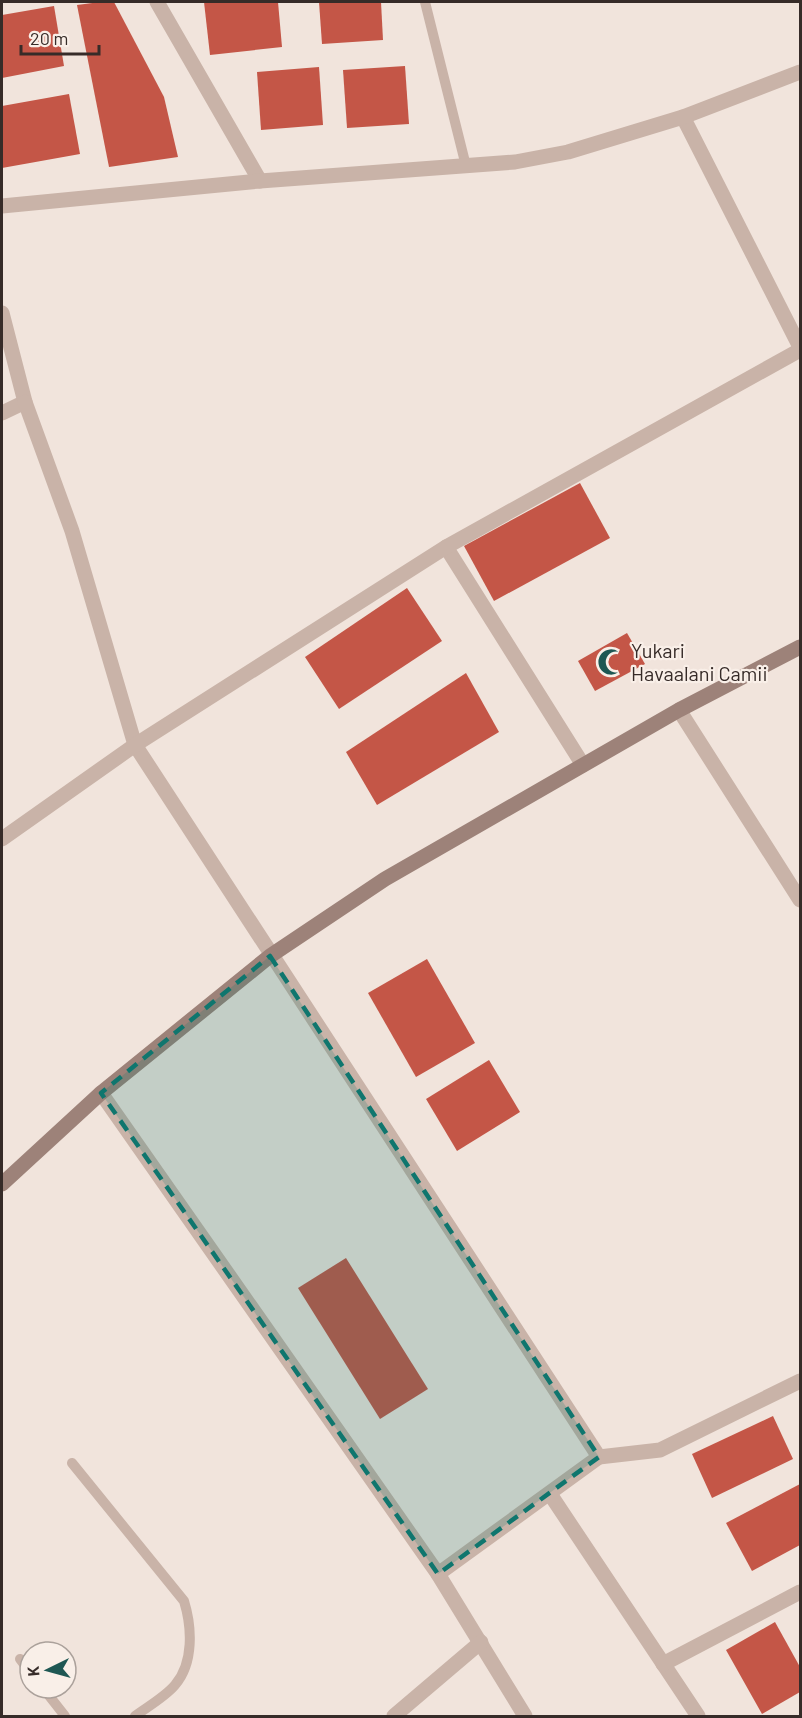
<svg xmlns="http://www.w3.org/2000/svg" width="802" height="1718" font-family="Barlow,sans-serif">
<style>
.building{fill:#c45647}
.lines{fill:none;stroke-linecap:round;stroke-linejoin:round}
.lane{stroke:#c9b3a8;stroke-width:10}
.street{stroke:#c9b3a8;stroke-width:15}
.secondary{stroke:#9d8279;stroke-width:15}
.marked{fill:#0f766e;fill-opacity:0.2;stroke:#0f766e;stroke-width:4.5;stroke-dasharray:12 8;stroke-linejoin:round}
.labels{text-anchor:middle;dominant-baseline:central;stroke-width:4.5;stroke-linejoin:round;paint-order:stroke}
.poi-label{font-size:20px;fill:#362b28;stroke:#f9efe8;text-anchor:start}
</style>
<rect width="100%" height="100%" fill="#f1e4dc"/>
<g class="building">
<polygon points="100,2 114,2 164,97 178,157 109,167 77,5"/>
<polygon points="204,2 278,2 282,47 210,55"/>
<polygon points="319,2 381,2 383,40 322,44"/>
<polygon points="54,6 64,66 2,78 2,15"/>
<polygon points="405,66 409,124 347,128 343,70"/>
<polygon points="319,67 323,125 261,130 257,72"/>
<polygon points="69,94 80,154 2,168 2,106"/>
<polygon points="580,483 610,538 494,601 464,546"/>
<polygon points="407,588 442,641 339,709 305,657"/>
<polygon points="627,633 645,664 595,691 578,661"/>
<polygon points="466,673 499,732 377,805 346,752"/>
<polygon points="427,959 475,1043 416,1077 368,993"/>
<polygon points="489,1060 520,1112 457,1151 426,1099"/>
<polygon points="346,1258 428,1389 380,1419 298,1288"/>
<polygon points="773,1416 793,1459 712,1498 692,1454"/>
<polygon points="800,1484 800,1545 752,1571 726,1523"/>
<polygon points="775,1622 800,1667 800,1692 762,1714 726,1650"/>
</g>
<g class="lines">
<g class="lane">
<polyline points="425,2 466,166"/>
<path d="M72 1463 184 1601C192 1627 194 1663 175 1685 165 1697 147 1707 135 1716"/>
<polyline points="20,1659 30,1672"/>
<polyline points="43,1688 65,1716"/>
</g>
<g class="street">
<polyline points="157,2 260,181"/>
<polyline points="683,117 800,347"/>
<polyline points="2,206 260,181 515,162 568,152 683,117 800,72"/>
<polyline points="2,313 25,402 2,413"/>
<polyline points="25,402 72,531 135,745 599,1457 438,1574 101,1093"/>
<polyline points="446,547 583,765"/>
<polyline points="679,710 800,900"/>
<polyline points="2,839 135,745 446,547 800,350"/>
<polyline points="599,1457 660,1450 800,1381"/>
<polyline points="550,1494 698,1716"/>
<polyline points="438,1574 525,1716"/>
<polyline points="663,1664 800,1592"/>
<polyline points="394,1716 481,1642"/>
</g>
<polyline class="secondary" points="2,1184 101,1093 270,956 385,879 679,710 800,647"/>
</g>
<path class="marked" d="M270 956 599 1457 438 1574 101 1093Z"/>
<defs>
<symbol id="mosque-bare" viewBox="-9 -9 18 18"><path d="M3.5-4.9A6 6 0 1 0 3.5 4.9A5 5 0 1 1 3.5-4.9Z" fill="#1e5753" stroke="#f9efe8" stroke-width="2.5" paint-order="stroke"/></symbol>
</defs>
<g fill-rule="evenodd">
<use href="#mosque-bare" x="592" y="643" width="38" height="38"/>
</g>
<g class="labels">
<g class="poi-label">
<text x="631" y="650">Yukari<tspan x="631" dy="23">Havaalani Camii</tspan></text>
</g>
</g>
<rect width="802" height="1718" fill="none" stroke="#362b28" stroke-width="6"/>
<g transform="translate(48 1670) rotate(265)"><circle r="28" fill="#f9efe8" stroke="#aba19b" stroke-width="1.5"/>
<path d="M0-4.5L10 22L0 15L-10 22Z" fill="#1e5753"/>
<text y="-9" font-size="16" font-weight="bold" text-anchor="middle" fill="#362b28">K</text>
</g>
<path d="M21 45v9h78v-9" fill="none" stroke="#362b28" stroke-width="3"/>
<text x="30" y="45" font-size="18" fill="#362b28" stroke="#f9efe8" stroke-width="4.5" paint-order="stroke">20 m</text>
</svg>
